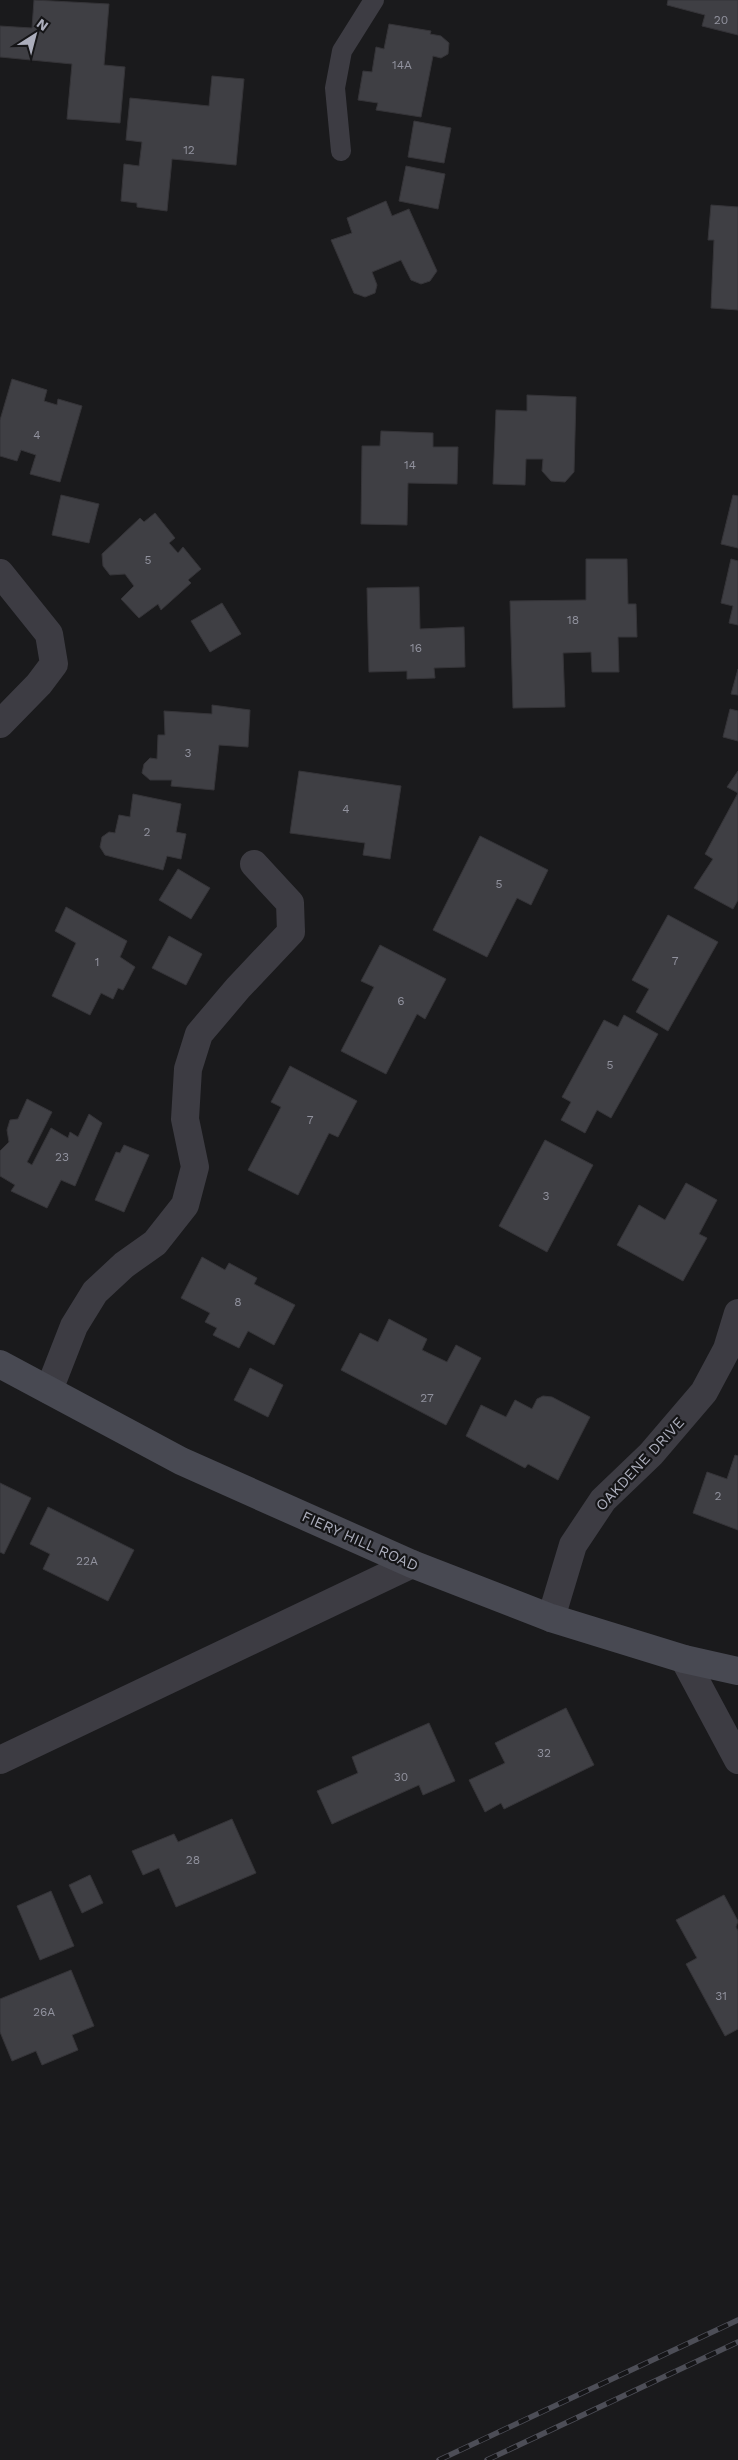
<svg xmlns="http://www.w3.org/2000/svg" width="738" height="2460" font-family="'Work Sans',sans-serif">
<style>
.building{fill:#3f3f44;stroke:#353438}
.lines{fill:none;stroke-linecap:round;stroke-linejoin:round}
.lane{stroke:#3d3c43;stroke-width:20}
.street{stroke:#3d3c43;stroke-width:28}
.secondary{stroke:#484952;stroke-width:28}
.rail-casing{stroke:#4d4e57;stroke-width:5.5}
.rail{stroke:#151517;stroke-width:4;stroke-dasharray:11;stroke-linecap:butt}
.labels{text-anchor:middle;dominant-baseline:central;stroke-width:4.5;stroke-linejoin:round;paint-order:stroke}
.number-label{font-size:12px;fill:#91929e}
.street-label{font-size:15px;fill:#acaebc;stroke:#151517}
</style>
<rect width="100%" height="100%" fill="#1a1a1c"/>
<g class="building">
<polygon points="34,0 109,4 104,65 125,67 120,123 67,119 72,64 0,57 0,26 32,28"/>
<polygon points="668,0 738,0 738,35 702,26 705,15 667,5"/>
<polygon points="389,24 431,31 430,34 441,36 449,43 448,54 441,58 433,56 421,117 376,110 378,103 358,100 363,71 372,72 376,47 384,49"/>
<polygon points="212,76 244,79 236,165 172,159 167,211 137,207 137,203 121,201 124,164 139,166 142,142 126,140 130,98 209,106"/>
<polygon points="414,121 451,128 444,163 408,157"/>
<polygon points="406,166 445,174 438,209 399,201"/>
<polygon points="386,201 392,216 409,209 437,271 430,281 421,284 411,280 401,260 372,272 377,285 375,293 365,297 354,293 331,240 352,233 347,218"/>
<polygon points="711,205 738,207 738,310 711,308 714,240 708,240"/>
<polygon points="12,379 47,390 44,401 57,405 58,399 82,406 60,482 30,474 36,455 21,450 17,461 0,456 0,420"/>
<polygon points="527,395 576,397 574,472 565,482 551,481 542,471 543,459 526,459 525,485 493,484 496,410 527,411"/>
<polygon points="381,431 433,433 433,447 458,447 457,484 408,483 407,525 361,524 362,446 380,446"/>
<polygon points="61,495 99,504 89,543 52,535"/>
<polygon points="733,495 738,496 738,548 721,544"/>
<polygon points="155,513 175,538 169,543 178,553 183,547 201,569 188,580 191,583 161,610 158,604 139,618 121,599 134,586 125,574 110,575 103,566 102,554 140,518 144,522"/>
<polygon points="586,559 627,559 628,604 636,604 637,637 618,637 619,672 592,672 591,652 563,653 565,707 513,708 510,601 586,600"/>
<polygon points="731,559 738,561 738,625 729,623 733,606 721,603"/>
<polygon points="419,587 420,629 464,627 465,667 434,668 435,678 407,679 407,671 369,672 367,588"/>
<polygon points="222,603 241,634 210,652 191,621"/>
<polygon points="738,669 738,695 731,694"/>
<polygon points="212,705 250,710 248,747 219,745 214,790 171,786 172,780 150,780 142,773 144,764 150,758 157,759 158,735 165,735 164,711 212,714"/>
<polygon points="730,709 738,711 738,741 723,737"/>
<polygon points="299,771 401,786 390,859 363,855 365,843 290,833"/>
<polygon points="738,771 738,900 733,909 694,888 713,859 705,854 738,793 727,787"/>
<polygon points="133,794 181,804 176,832 186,834 181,859 167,856 163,870 105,855 100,847 102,837 109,832 115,833 119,815 130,817"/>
<polygon points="480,836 548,870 531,905 517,898 487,957 433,930"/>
<polygon points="178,869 210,888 191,919 159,900"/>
<polygon points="66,907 127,941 120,957 135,967 123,990 118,988 113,999 101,993 90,1015 52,996 76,943 55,931"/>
<polygon points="668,915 718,942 668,1031 636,1012 649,989 632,980"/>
<polygon points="169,936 202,954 186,985 152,968"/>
<polygon points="380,945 446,979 425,1019 417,1014 386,1074 341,1051 374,987 361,981"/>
<polygon points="624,1015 658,1034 611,1118 597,1110 585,1133 561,1120 571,1102 562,1097 604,1020 618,1027"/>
<polygon points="290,1066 357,1101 338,1137 329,1133 298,1195 248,1170 281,1107 271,1102"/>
<polygon points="27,1099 52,1112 27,1162 32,1165 51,1128 68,1138 70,1132 78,1137 89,1114 102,1123 75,1186 61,1180 47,1208 11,1191 15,1185 0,1176 0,1151 9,1142 7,1130 10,1120 18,1119"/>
<polygon points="545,1140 593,1165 547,1252 499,1226"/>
<polygon points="124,1145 149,1155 124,1212 95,1200 116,1152 120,1153"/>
<polygon points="686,1183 717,1200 699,1234 707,1238 683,1281 617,1245 639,1205 665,1220"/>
<polygon points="202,1257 225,1270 229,1263 257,1278 254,1284 295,1305 274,1345 248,1331 239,1348 213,1335 217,1328 205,1322 210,1313 181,1298"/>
<polygon points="389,1319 427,1339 422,1350 447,1362 456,1345 481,1358 446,1425 341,1370 360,1333 378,1342"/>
<polygon points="250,1368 283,1385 268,1417 234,1400"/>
<polygon points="543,1396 552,1397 590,1417 558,1480 528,1464 525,1468 466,1436 481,1405 506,1417 515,1400 532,1409 537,1399"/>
<polygon points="735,1455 738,1456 738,1530 693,1513 707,1472 727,1479"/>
<polygon points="0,1483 31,1498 4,1554 0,1552"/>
<polygon points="48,1507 134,1550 108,1601 43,1569 50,1554 30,1544"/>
<polygon points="566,1708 594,1765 504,1809 501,1803 485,1812 469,1780 505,1763 495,1743"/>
<polygon points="429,1723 455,1781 423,1795 419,1785 332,1824 317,1791 358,1773 352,1757"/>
<polygon points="232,1819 256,1873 176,1907 159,1868 143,1875 132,1851 174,1834 178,1842"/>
<polygon points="90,1875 103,1903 82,1913 69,1885"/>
<polygon points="51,1891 74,1946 40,1960 17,1906"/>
<polygon points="724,1895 738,1921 736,1927 738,1931 738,2029 725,2036 686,1964 697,1958 676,1920"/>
<polygon points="71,1970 94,2026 72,2035 78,2050 42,2065 36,2051 12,2061 0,2032 0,1999"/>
</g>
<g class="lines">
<polyline class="lane" points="341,151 335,88 342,51 374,0"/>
<g class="street">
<polyline points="0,573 49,634 54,664 39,684 0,724"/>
<polyline points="49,1390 74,1326 95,1292 124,1265 155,1243 185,1205 195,1167 185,1119 188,1069 199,1034 238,988 291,932 290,903 254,864"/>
<polyline points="551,1618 573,1545 603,1500 651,1454 704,1392 727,1349 738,1313"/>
<polyline points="684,1659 738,1760"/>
<polyline points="0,1760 412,1564"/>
</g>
<polyline class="secondary" points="0,1364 181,1461 412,1564 551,1618 684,1659 738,1671"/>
<defs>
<g id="rail">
<polyline points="439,2460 738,2320"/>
<polyline points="487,2460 738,2342"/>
</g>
</defs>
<use href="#rail" class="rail-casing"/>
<use href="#rail" class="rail"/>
</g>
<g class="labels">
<g class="number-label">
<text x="721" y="20">20</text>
<text x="402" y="65">14A</text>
<text x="189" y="150">12</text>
<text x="37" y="435">4</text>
<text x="410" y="465">14</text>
<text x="148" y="560">5</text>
<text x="573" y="620">18</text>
<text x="416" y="648">16</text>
<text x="188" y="753">3</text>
<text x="346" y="809">4</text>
<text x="147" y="832">2</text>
<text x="499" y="884">5</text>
<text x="675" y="961">7</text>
<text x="97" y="962">1</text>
<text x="401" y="1001">6</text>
<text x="610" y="1065">5</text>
<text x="310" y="1120">7</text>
<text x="62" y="1157">23</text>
<text x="546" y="1196">3</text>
<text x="238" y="1302">8</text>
<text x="427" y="1398">27</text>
<text x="718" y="1496">2</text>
<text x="87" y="1561">22A</text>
<text x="544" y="1753">32</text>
<text x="401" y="1777">30</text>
<text x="193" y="1860">28</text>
<text x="721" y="1996">31</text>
<text x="44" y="2012">26A</text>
</g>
<g class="street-label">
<text transform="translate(640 1464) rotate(-47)">OAKDENE DRIVE</text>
<text transform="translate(360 1541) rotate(24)">FIERY HILL ROAD</text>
</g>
</g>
<g transform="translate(35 35) rotate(36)" stroke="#151517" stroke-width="4" paint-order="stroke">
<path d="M0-4L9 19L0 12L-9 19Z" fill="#acaebc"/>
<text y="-8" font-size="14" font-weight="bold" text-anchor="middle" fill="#acaebc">N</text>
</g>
</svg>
